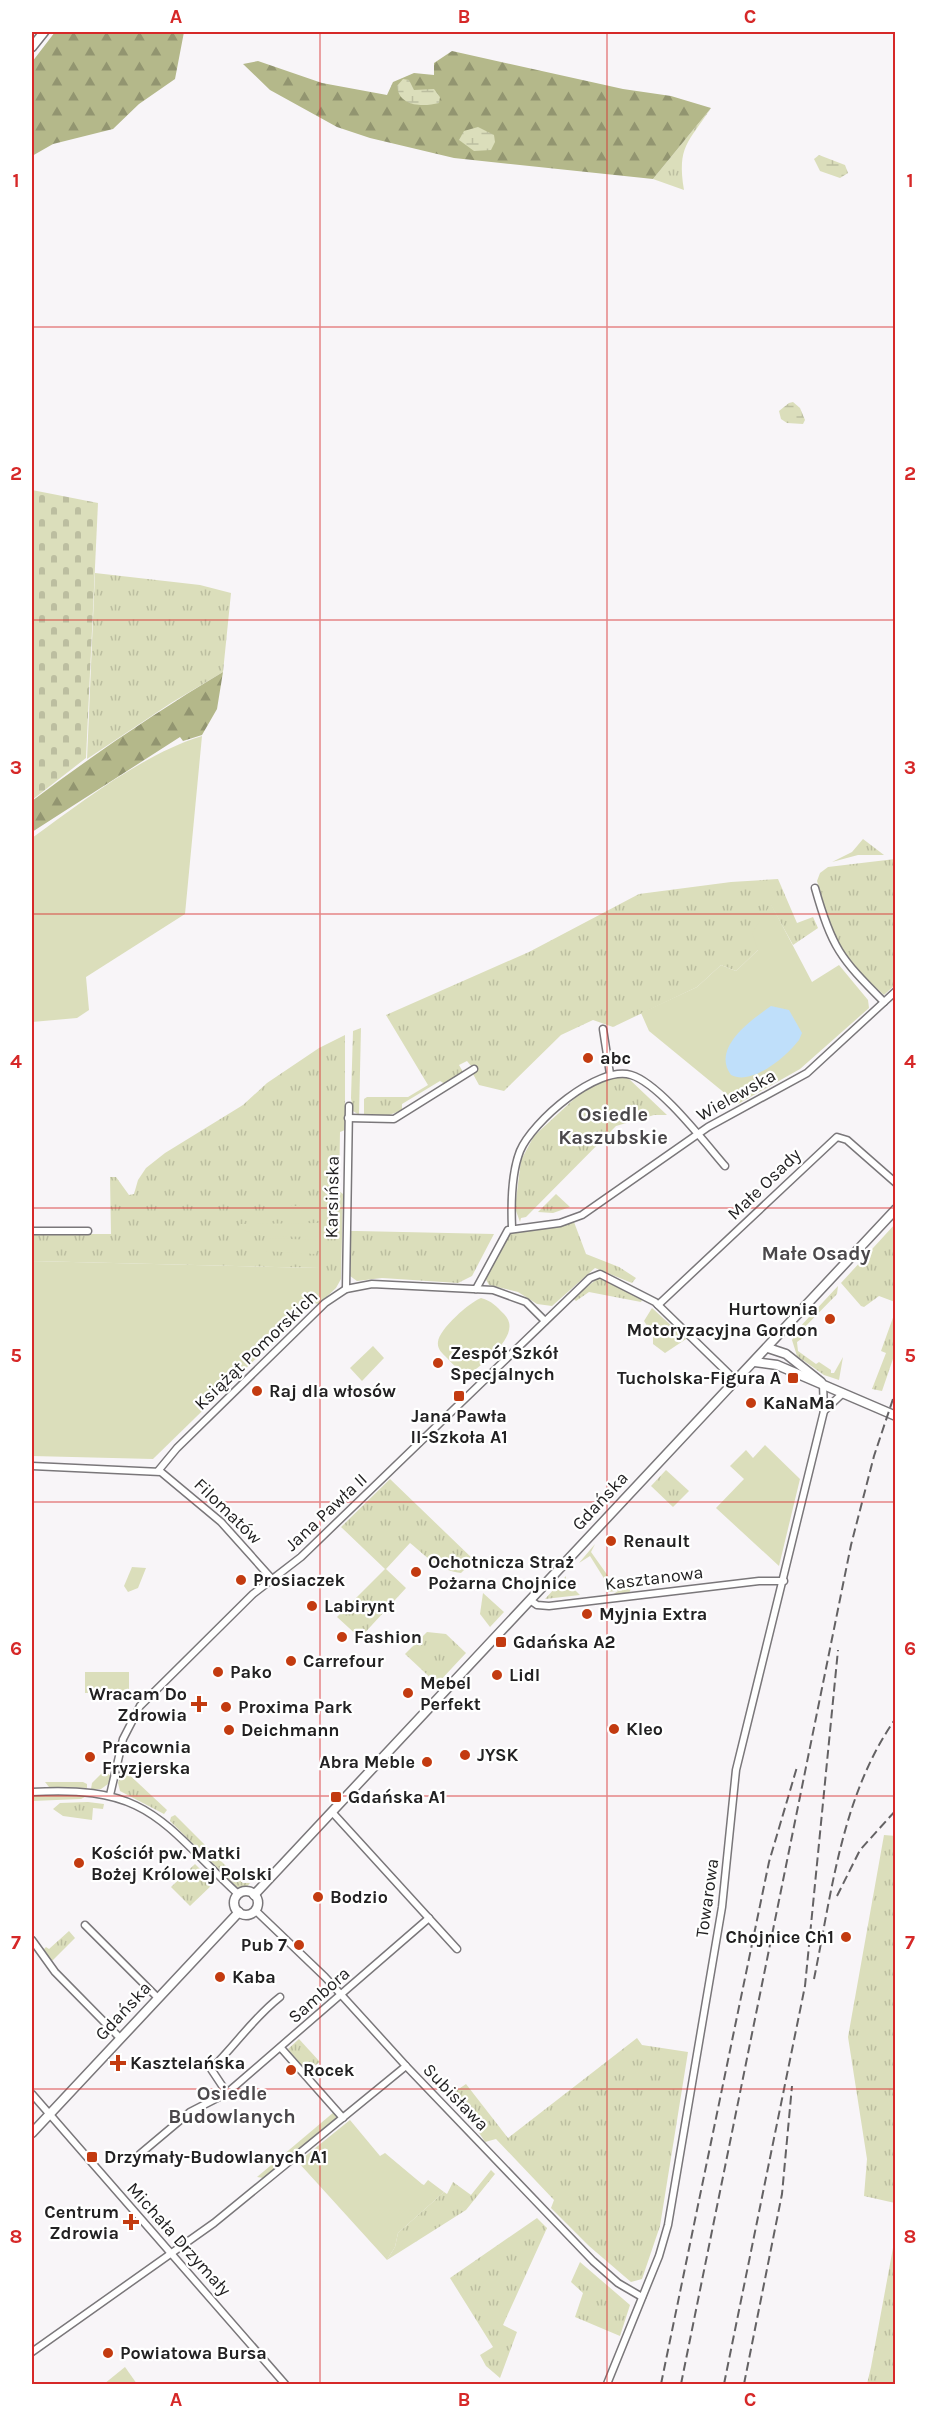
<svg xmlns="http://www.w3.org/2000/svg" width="927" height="2416" font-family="Karla,sans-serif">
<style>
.grass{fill:url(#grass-tufts)}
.forest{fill:url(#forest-firs)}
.wetland{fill:url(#wetland-marsh)}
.cemetery{fill:url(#cemetery-stones)}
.green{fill:#dbdebb}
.water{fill:#bfdffa}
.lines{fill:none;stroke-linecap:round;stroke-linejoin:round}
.minor-casing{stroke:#7a777a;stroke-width:9}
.major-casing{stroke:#7a777a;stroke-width:11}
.minor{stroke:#fff;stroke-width:6}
.major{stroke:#fff;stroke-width:8}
.rail{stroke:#646264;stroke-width:2;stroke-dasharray:9 4.5;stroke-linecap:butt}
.grid{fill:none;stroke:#d62828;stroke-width:1.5;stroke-opacity:0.55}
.poi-dot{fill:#c33b10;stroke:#fff;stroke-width:2}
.labels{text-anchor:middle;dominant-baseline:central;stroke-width:4.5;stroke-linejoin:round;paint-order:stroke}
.poi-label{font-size:18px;font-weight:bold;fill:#222122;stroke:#fff;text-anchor:start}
.street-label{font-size:18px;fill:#222122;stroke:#fff}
.neighbourhood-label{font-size:20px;font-weight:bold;fill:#4b484b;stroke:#fff}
.neatline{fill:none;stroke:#d62828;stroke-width:2}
.grid-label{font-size:20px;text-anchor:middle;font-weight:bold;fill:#d62828}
</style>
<defs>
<pattern id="grass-tufts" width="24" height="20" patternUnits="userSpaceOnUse" patternTransform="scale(1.5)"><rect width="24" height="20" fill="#dbdebb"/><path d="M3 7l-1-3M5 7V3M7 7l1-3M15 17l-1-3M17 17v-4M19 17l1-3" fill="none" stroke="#bcbea0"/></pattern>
<pattern id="forest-firs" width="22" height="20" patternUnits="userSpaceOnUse" patternTransform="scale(1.5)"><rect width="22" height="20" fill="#b4b88a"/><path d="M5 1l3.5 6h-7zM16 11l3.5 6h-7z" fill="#929570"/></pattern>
<pattern id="wetland-marsh" width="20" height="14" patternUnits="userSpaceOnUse" patternTransform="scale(1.5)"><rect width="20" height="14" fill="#dbdebb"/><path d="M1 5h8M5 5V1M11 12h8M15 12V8" fill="none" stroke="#bcbea0"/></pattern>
<pattern id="cemetery-stones" width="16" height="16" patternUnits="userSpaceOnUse" patternTransform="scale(1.5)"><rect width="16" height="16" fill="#dbdebb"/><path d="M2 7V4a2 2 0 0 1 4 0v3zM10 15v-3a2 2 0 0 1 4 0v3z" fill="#bcbea0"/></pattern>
</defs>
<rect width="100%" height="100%" fill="#f8f5f8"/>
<g class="grass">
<path d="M711 108C688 143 677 146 684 190L653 179Z"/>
<polygon points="95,573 200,585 231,593 223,672 171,703 87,759"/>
<polygon points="863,839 884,855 858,855 832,862 852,852"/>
<polygon points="895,859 895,985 884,995 848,962 833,934 817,881 820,873 828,867"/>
<polygon points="778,879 797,923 813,917 818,928 793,945 771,905 759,949 736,971 721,965 697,987 613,1027 593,1020 561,1035 504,1091 479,1085 473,1074 476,1072 467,1061 459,1065 463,1072 445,1084 440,1081 402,1104 402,1110 387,1116 364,1115 364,1099 367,1097 408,1097 428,1085 386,1015 529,952 639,894 731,882"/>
<polygon points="361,1028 359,1115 353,1111 351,1098 353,1031"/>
<polygon points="345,1035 345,1130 340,1132 339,1191 343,1194 341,1279 336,1288 319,1304 313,1303 319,1297 319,1268 32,1261 32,1234 111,1234 110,1177 116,1177 129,1195 134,1194 138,1180 146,1168 165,1153 243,1105 267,1083 319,1048"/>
<polygon points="612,1078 628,1078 667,1115 654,1115 616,1126 526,1217 521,1218 520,1222 515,1208 521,1160 534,1136 586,1088"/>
<polygon points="556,1194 570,1207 553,1213 538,1212"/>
<polygon points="574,1222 586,1254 619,1267 636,1278 632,1283 595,1268 552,1306 537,1304 518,1292 489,1285 484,1276 508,1233 562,1226"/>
<polygon points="895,1224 895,1302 879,1296 864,1307 861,1306 841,1283"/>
<polygon points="351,1231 357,1231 494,1234 472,1276 458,1283 382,1278 357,1281 350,1276"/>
<polygon points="598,1278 643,1298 641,1302 589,1292 576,1301 573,1298"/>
<polygon points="838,1286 837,1294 800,1332 804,1337 797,1342 798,1351 816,1364 819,1362 831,1370 831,1373 834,1373 843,1357 839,1380 824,1375 797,1356 792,1340 797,1330"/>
<path d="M482 1303C495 1305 509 1321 504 1334L473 1365C459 1368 447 1356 442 1343L444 1336 477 1304Z"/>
<polygon points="895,1312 895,1353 882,1391 872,1389 886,1353 881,1351"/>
<polygon points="666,1470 689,1491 673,1507 651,1486"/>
<path d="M390 1479 474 1560 461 1573C435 1569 429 1558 410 1543L386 1569 406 1588 360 1638 337 1617 385 1569 341 1527Z"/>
<polygon points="595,1544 591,1552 618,1590 631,1589 629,1593 612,1595 618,1591 607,1592 610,1588 590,1556 579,1563"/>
<polygon points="566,1576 566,1581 580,1595 545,1599"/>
<polygon points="483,1593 504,1612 490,1627 480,1614"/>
<polygon points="427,1632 446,1634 466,1653 437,1684 405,1654"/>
<polygon points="122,1768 167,1810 164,1814 120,1791 118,1783"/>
<polygon points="104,1771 111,1776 108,1784 101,1789 91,1789 92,1783"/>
<polygon points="45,1782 83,1782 87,1784 87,1788 49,1787"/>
<polygon points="48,1795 87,1796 81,1799 32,1801 32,1796"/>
<polygon points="88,1802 104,1804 103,1809 93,1808 92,1820 63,1816 53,1809 60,1803"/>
<polygon points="175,1815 243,1883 250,1883 246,1888 237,1887 170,1821 171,1817"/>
<polygon points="884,1835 896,1836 895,2203 864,2196 867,2159 848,2037"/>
<polygon points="195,1864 214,1883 190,1906 171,1887"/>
<polygon points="69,1931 75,1938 51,1962 43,1950 46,1947 49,1949"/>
<polygon points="637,2038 642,2045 688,2052 660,2226 642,2279 631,2282 589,2246 551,2208 554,2200 496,2139 485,2142 469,2117 447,2097 466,2084 508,2138"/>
<polygon points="299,2039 320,2062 307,2071 288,2049"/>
<polygon points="334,2112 337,2119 263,2178 257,2177"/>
<polygon points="491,2170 495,2174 466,2210 387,2260 395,2247 398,2233 444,2192 447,2194 453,2182 471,2195"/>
<polygon points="537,2218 547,2228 503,2325 517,2332 500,2378 486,2366 480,2355 493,2347 450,2278"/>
<polygon points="895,2237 895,2384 867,2384 871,2367"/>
<polygon points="580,2262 630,2305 620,2336 575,2317 583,2293 571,2282"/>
</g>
<g class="forest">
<polygon points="55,32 184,32 175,79 139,104 113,129 53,144 32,156 32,62"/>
<polygon points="452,51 623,89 671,96 711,108 653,179 454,158 370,138 337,127 270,90 243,64 258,61 322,83 387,95 393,82 414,73 434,75 434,63"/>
<path d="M223 672 217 709 202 735 183 741 180 737 32 832V801C93 755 156 712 223 672Z"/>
</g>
<g class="wetland">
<path d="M403 79 409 80 414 90 434 89 440 97 439 103C423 107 399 107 397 86Z"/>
<polygon points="478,127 494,135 495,142 491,150 474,151 459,140 464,131"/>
<polygon points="819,155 845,165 848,173 840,178 820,171 814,159"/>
<polygon points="789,403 793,402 800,408 805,420 803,424 787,423 781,419 779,411"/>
</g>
<polygon class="cemetery" points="32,490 98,503 86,758 32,800"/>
<g class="green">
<path d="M202 736 185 914 86 977 89 1010 77 1018 32 1022V838C82 802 143 754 202 736Z"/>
<polygon points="771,904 812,982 839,965 868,1000 869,1008 800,1069 738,1104 649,1031 641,1013 697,987 721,965 736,971 758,950 752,933"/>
<polygon points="609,1082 625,1102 579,1138 563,1119"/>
<rect x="284" y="1206" width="24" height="14"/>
<polygon points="319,1223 319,1237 262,1236 240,1229 240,1224"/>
<polygon points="265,1238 316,1240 315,1254 265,1251"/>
<polygon points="32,1261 319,1268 319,1297 153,1459 32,1456"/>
<path d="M481 1298C492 1301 496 1306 504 1314 525 1335 480 1364 465 1379L462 1376 466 1372C457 1370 453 1364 447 1358 442 1353 437 1349 438 1342 439 1329 470 1302 481 1298Z"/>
<polygon points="652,1308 686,1339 665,1353 653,1344 653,1335 644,1321"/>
<polygon points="373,1346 384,1358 362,1381 350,1368"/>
<polygon points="765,1445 800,1479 779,1566 716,1508 744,1479 730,1466 746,1450 753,1458"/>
<polygon points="132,1567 146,1568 138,1588 128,1592 124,1586"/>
<polygon points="85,1672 129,1672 129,1692 85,1693"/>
<polygon points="350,2120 380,2156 385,2153 422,2184 424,2185 428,2180 444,2192 398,2233 395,2247 387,2260 298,2162"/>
<polygon points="125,2367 137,2384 104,2384"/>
</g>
<path class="water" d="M771 1006 789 1010 802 1033 799 1040C786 1057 752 1086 731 1075 711 1048 751 1020 771 1006Z"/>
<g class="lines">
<defs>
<g id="minor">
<path d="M815 888C832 948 840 958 884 1002"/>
<polyline points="603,1029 610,1074"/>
<polyline points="348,1118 394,1119 474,1069"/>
<path d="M512 1228C511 1205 511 1174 520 1151 532 1122 597 1065 631 1075 659 1083 705 1143 725 1166"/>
<polyline points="32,1231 88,1231"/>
<polyline points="346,1289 349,1106"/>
<polyline points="476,1289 508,1230 560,1223 582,1215 708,1127 807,1073 896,991"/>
<polyline points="658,1305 837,1137 847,1140 896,1183"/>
<polyline points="824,1411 843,1393"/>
<polyline points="32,1466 161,1472 221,1522 272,1579"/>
<polyline points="158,1471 177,1448 325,1303 346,1289 372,1284 493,1290 526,1302 545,1321"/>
<polyline points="530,1600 537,1605 549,1606 759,1581 784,1581"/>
<path d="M32 1792C149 1785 161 1822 238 1894"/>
<polyline points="110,1795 123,1739 140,1706 253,1594 301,1557 590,1278 600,1274 655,1302 729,1374 735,1383"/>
<polyline points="332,1812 457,1949"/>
<polyline points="255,1910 325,1977 406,2066 593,2261 618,2283 642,2297"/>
<polyline points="85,1925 158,1998"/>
<polyline points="32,1940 55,1972 120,2038"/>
<polyline points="281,2048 343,2118"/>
<polyline points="227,2093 429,1918"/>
<polyline points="32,2094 285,2384"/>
<path d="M140 2154 190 2112 227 2093 211 2069C236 2045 252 2019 280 1997"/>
<polyline points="32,2352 214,2223 406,2066"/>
<polyline points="607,2384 659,2256 668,2225 722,1907 736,1770 824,1411 823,1384"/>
</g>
<g id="major">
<polyline points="32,47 44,32"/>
<polyline points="768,1348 786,1354 821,1382"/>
<polyline points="755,1362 777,1365 896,1416"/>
<circle cx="246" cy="1903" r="12"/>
<polyline points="254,1895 896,1209"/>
<polyline points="32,2133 239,1912"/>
</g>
</defs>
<use href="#minor" class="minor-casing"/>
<use href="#major" class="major-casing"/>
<use href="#minor" class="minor"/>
<use href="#major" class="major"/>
<g class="rail">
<polyline points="837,1896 860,1850 896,1810"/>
<path d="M814 1979C832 1891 842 1794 896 1718"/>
<polyline points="661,2384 769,1862 797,1767"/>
<polyline points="681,2384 851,1545 874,1456 896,1390"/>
<polyline points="724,2384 805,1986 838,1650"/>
<polyline points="744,2384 782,2194 792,2086"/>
</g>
</g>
<path class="grid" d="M320 32V2384M607 32V2384M32 327H896M32 620H896M32 914H896M32 1208H896M32 1502H896M32 1796H896M32 2089H896"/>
<g class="poi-dot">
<circle cx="588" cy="1058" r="6"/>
<circle cx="830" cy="1319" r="6"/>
<circle cx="438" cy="1363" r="6"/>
<rect x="787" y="1372" width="12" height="12" rx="3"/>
<circle cx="257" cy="1391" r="6"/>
<rect x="453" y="1390" width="12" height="12" rx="3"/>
<circle cx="751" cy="1403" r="6"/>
<circle cx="611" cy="1541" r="6"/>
<circle cx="416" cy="1572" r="6"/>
<circle cx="241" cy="1580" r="6"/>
<circle cx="312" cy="1606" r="6"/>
<circle cx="587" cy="1614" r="6"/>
<circle cx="342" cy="1637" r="6"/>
<rect x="495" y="1636" width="12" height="12" rx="3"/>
<circle cx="291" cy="1661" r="6"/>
<circle cx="218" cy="1672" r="6"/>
<circle cx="497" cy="1675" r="6"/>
<circle cx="408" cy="1693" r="6"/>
<path d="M196 1695h6v6h6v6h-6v6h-6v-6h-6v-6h6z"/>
<circle cx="226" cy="1707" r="6"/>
<circle cx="614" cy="1729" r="6"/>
<circle cx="229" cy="1730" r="6"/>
<circle cx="465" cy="1755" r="6"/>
<circle cx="90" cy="1757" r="6"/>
<circle cx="427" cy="1762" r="6"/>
<rect x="330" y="1791" width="12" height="12" rx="3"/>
<circle cx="79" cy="1863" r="6"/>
<circle cx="318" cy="1897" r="6"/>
<circle cx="846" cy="1937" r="6"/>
<circle cx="299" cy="1945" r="6"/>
<circle cx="220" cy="1977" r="6"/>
<path d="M115 2054h6v6h6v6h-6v6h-6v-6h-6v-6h6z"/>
<circle cx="291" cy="2070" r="6"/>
<rect x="86" y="2151" width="12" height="12" rx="3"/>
<path d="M128 2213h6v6h6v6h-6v6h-6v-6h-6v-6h6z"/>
<circle cx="108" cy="2353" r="6"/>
</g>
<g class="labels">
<g class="poi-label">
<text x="600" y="1058">abc</text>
<text x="818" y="1309" text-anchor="end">Hurtownia<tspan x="818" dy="21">Motoryzacyjna Gordon</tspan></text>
<text x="450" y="1353">Zespół Szkół<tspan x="450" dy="21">Specjalnych</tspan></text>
<text x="781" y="1378" text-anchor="end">Tucholska-Figura A</text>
<text x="269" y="1391">Raj dla włosów</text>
<text x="763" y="1403">KaNaMa</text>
<text x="459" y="1416" text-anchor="middle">Jana Pawła<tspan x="459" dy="21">II-Szkoła A1</tspan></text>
<text x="623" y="1541">Renault</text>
<text x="428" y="1562">Ochotnicza Straż<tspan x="428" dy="21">Pożarna Chojnice</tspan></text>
<text x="253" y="1580">Prosiaczek</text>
<text x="324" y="1606">Labirynt</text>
<text x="599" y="1614">Myjnia Extra</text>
<text x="354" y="1637">Fashion</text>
<text x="513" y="1642">Gdańska A2</text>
<text x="303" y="1661">Carrefour</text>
<text x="230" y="1672">Pako</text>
<text x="509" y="1675">Lidl</text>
<text x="420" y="1683">Mebel<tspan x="420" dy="21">Perfekt</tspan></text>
<text x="187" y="1694" text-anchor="end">Wracam Do<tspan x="187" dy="21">Zdrowia</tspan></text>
<text x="238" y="1707">Proxima Park</text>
<text x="626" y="1729">Kleo</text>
<text x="241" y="1730">Deichmann</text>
<text x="102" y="1747">Pracownia<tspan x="102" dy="21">Fryzjerska</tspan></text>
<text x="477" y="1755">JYSK</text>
<text x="415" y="1762" text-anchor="end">Abra Meble</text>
<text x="348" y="1797">Gdańska A1</text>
<text x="91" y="1853">Kościół pw. Matki<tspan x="91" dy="21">Bożej Królowej Polski</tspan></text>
<text x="330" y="1897">Bodzio</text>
<text x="834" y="1937" text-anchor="end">Chojnice Ch1</text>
<text x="287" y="1945" text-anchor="end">Pub 7</text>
<text x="232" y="1977">Kaba</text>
<text x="130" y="2063">Kasztelańska</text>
<text x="303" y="2070">Rocek</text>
<text x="104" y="2157">Drzymały-Budowlanych A1</text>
<text x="119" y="2212" text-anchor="end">Centrum<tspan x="119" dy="21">Zdrowia</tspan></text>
<text x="120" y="2353">Powiatowa Bursa</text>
</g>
<g class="street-label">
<text transform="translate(736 1095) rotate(-29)">Wielewska</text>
<text transform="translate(764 1184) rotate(-44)">Małe Osady</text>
<text transform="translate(332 1197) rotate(-89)">Karsińska</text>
<text transform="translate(256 1350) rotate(-44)">Książąt Pomorskich</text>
<text transform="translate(600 1501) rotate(-47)">Gdańska</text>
<text transform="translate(228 1511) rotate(44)">Filomatów</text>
<text transform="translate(326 1512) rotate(-43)">Jana Pawła II</text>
<text transform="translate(654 1578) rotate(-7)">Kasztanowa</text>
<text transform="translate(707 1898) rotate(-82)">Towarowa</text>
<text transform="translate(319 1995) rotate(-41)">Sambora</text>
<text transform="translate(123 2011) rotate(-47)">Gdańska</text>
<text transform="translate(456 2097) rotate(46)">Subisława</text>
<text transform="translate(179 2239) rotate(48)">Michała Drzymały</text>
</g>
<g class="neighbourhood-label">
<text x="613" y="1114">Osiedle<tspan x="613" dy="23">Kaszubskie</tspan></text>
<text x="816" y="1253">Małe Osady</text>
<text x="232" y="2093">Osiedle<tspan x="232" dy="23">Budowlanych</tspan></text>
</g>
</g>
<rect width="927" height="2416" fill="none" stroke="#ffffff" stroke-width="66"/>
<rect x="33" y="33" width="861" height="2350" class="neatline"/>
<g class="grid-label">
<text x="176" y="23">A</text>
<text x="464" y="23">B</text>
<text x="750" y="23">C</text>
<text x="16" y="187">1</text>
<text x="910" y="187">1</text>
<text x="16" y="480">2</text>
<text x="910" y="480">2</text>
<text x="16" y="774">3</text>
<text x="910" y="774">3</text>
<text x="16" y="1068">4</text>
<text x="910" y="1068">4</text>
<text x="16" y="1362">5</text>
<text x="910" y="1362">5</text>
<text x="16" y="1655">6</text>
<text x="910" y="1655">6</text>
<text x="16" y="1949">7</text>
<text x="910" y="1949">7</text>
<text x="16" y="2243">8</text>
<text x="910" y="2243">8</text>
<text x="176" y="2406">A</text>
<text x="464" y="2406">B</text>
<text x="750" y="2406">C</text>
</g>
</svg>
